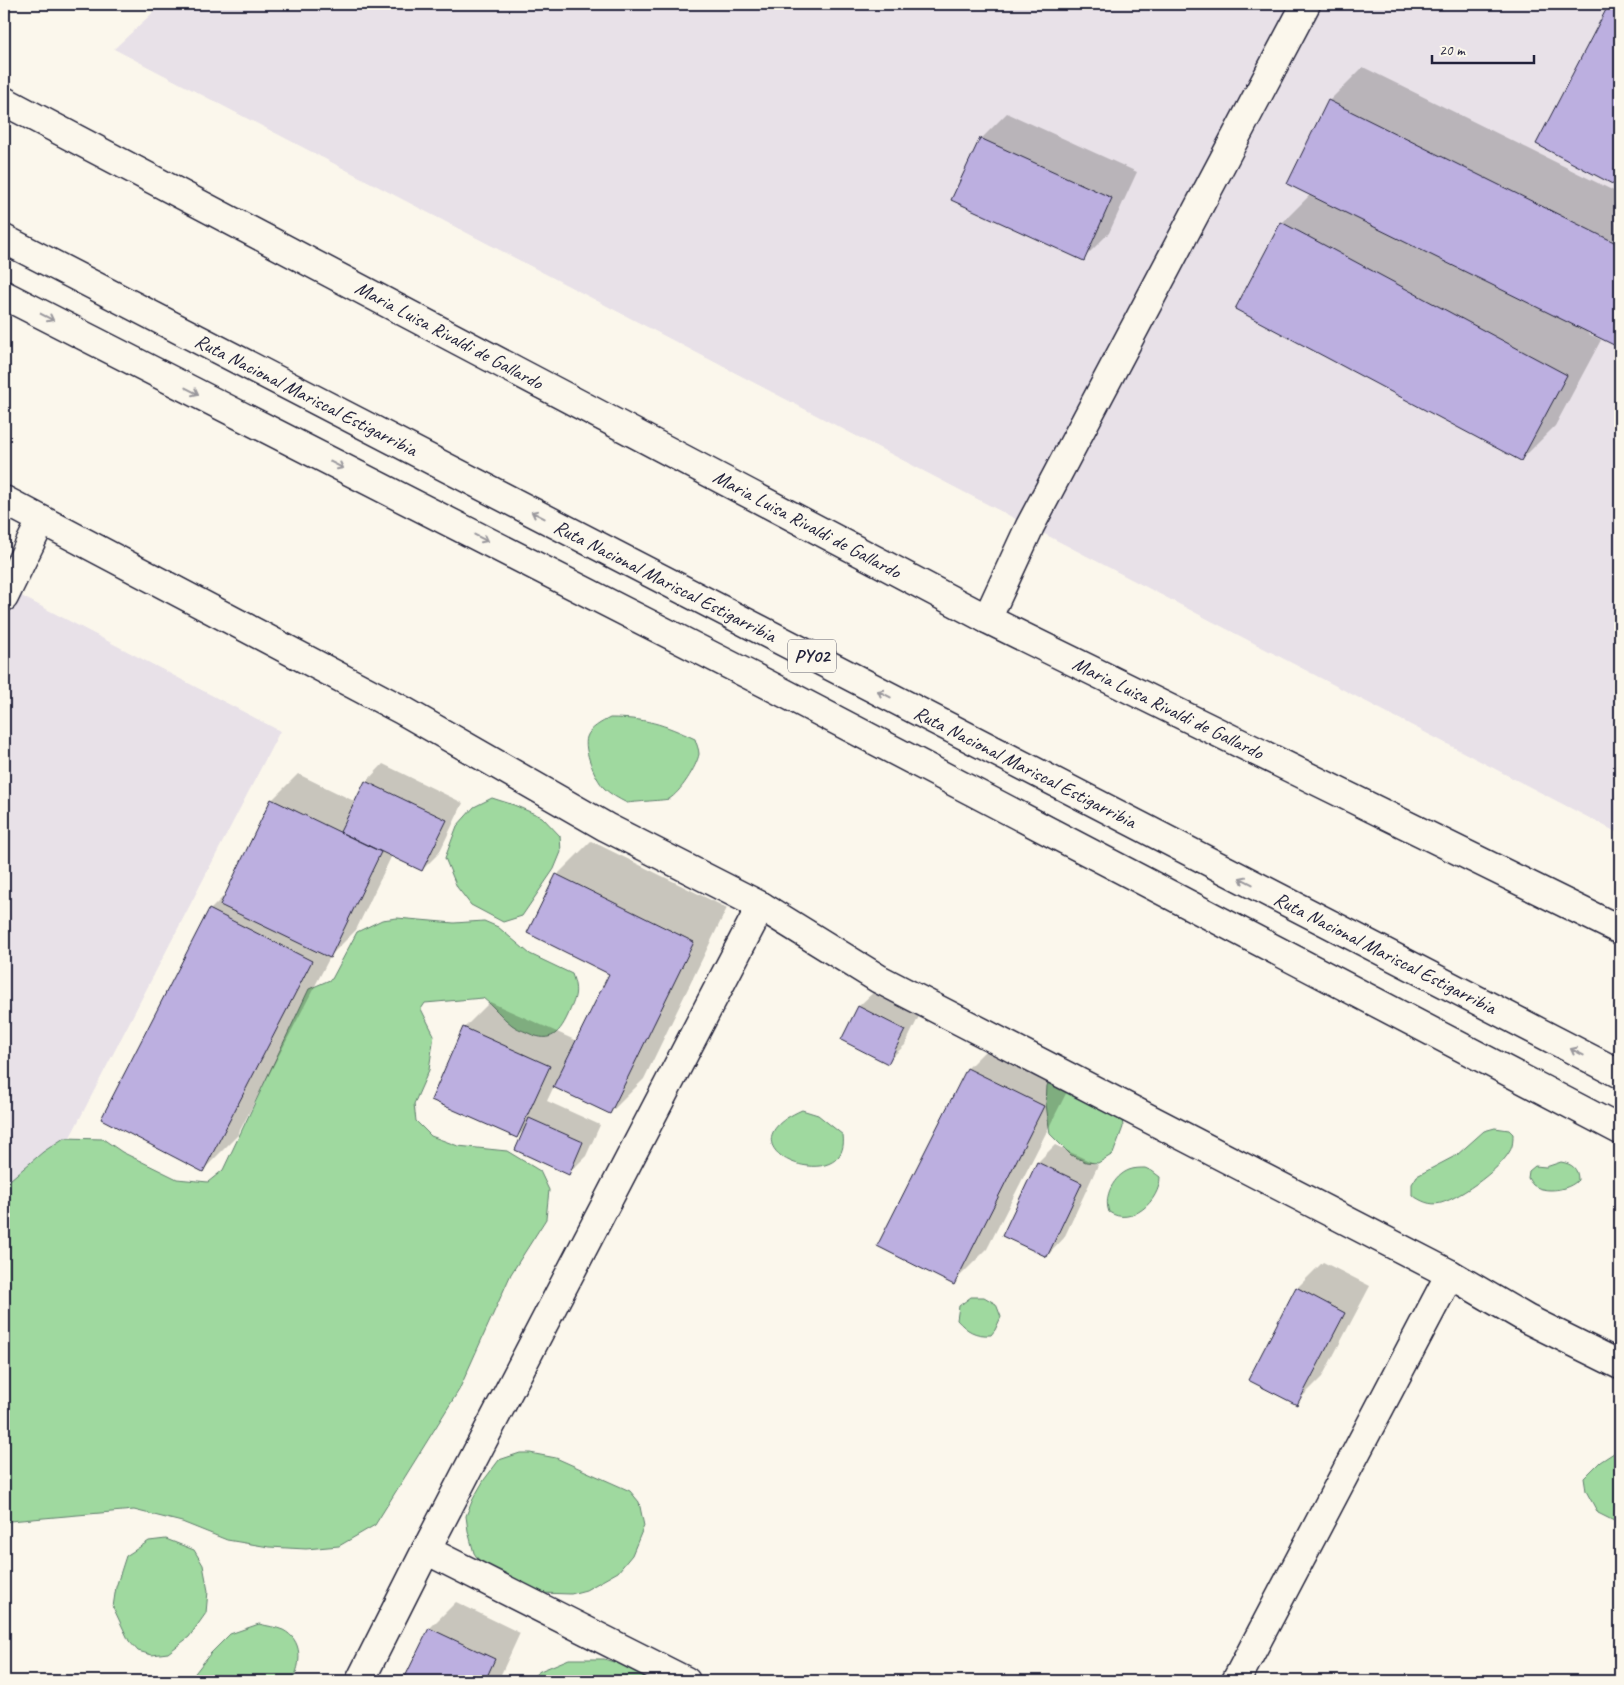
<svg xmlns="http://www.w3.org/2000/svg" width="1624" height="1685" font-family="Caveat,sans-serif">
<style>
.built{fill:#e8e1e8}
.green{fill:#9fd99f;stroke:#607e6d}
.shadow{fill:#0003}
.building{fill:#bcafe0;stroke:#22223b}
.lines{fill:none;stroke-linecap:round;stroke-linejoin:round}
.minor-casing{stroke:#22223b;stroke-width:31}
.highway-casing{stroke:#22223b;stroke-width:31}
.minor{stroke:#fbf7ec;stroke-width:28}
.highway{stroke:#fbf7ec;stroke-width:28}
.oneway{stroke:#99979c}
.labels{text-anchor:middle;dominant-baseline:central;stroke-width:4;stroke-linejoin:round;paint-order:stroke}
.shield{fill:#fbf7ec;stroke:#636270;stroke-width:1}
.shield-label{font-size:19px;font-weight:bold;fill:#22223b}
.street-label{font-size:20px;fill:#22223b;stroke:#fbf7ec}
</style>
<rect width="100%" height="100%" fill="#fbf7ec"/>
<filter id="ink" filterUnits="userSpaceOnUse"><feTurbulence type="fractalNoise" baseFrequency=".02" numOctaves="2"/><feDisplacementMap in="SourceGraphic" scale="10" xChannelSelector="R" yChannelSelector="G"/><feConvolveMatrix kernelMatrix="1 2 1 2 8 2 1 2 1" color-interpolation-filters="sRGB"/></filter>
<g filter="url(#ink)">
<g class="built">
<polygon points="162,4 1620,4 1620,834 114,49"/>
<polygon points="4,587 280,731 4,1265"/>
</g>
<g class="green">
<path d="M610 718C645 718 663 724 695 739 696 743 699 749 699 754 697 766 680 793 669 799 667 800 633 802 627 803 619 799 610 794 604 788 595 778 583 750 587 737 590 728 602 722 610 718Z"/>
<polygon points="492,798 514,805 542,817 560,836 561,852 554,869 522,916 503,922 471,905 457,887 445,858 457,826 474,807"/>
<path d="M397 918 454 923 484 921 498 927 530 954 572 974C579 993 575 998 568 1015 558 1037 548 1043 526 1032 521 1030 516 1028 512 1025 501 1017 494 1006 483 998L425 1003 421 1009 434 1035 429 1070 414 1104 416 1121 431 1136 458 1146 507 1151 540 1171 549 1190 546 1219 511 1274 459 1390 375 1525 339 1546 306 1549 269 1547 227 1540 182 1522 134 1510 10 1521 4 1523V1185L43 1152 64 1138 103 1139 122 1152 177 1179 208 1182 223 1170 309 989 332 979 357 932 382 920Z"/>
<polygon points="1051,1077 1121,1110 1123,1127 1113,1154 1098,1163 1086,1162 1071,1155 1050,1134 1046,1104 1047,1086"/>
<path d="M802 1110 818 1115 843 1135C852 1200 711 1150 802 1110Z"/>
<path d="M1495 1128 1509 1130 1513 1134C1513 1137 1513 1142 1512 1146 1507 1165 1460 1198 1441 1203 1430 1206 1421 1201 1412 1195V1184L1417 1176 1457 1155 1484 1131Z"/>
<path d="M1561 1162C1572 1164 1578 1168 1578 1180 1569 1190 1545 1194 1533 1185 1531 1183 1530 1181 1528 1178L1529 1171 1535 1166 1546 1167Z"/>
<path d="M1145 1168 1152 1171 1160 1177C1160 1201 1131 1227 1109 1212 1103 1196 1114 1176 1129 1170 1134 1168 1140 1168 1145 1168Z"/>
<path d="M971 1297H984L996 1304 1001 1317 995 1330 991 1335C975 1336 967 1331 957 1320L959 1306Z"/>
<polygon points="1620,1449 1620,1524 1598,1513 1586,1491 1584,1478 1600,1462"/>
<polygon points="520,1453 530,1453 556,1458 630,1491 639,1502 644,1526 632,1555 618,1572 586,1590 571,1594 540,1593 488,1574 474,1553 468,1531 466,1516 473,1499 484,1480 499,1460"/>
<polygon points="166,1539 194,1550 203,1565 208,1591 206,1613 189,1637 168,1653 152,1655 138,1651 129,1641 113,1607 116,1587 126,1556 149,1541"/>
<path d="M259 1624C267 1626 276 1627 283 1630 303 1640 302 1664 292 1681H189L210 1654 230 1634Z"/>
<polygon points="569,1659 604,1659 633,1668 654,1681 527,1681 540,1671"/>
</g>
<g class="shadow">
<polygon points="1611,4 1620,4 1620,187 1538,144"/>
<polygon points="1363,67 1620,194 1620,347 1588,331 1587,333 1601,340 1555,426 1521,460 1282,223 1311,194 1329,101"/>
<polygon points="1007,113 1137,172 1109,233 1083,259 981,139"/>
<polygon points="383,764 463,803 439,853 422,870 392,855 356,930 331,955 237,1136 203,1170 102,1118 210,910 227,893 272,800 298,774 356,802 366,782"/>
<polygon points="591,841 727,908 644,1079 610,1113 554,1086 547,1101 600,1125 586,1156 569,1173 526,1128 517,1137 464,1028 490,1002 577,1041 610,973 557,875"/>
<polygon points="877,989 921,1012 905,1045 887,1062 842,1040 859,1006"/>
<polygon points="1002,1034 1077,1072 987,1249 953,1283 878,1246 968,1068"/>
<polygon points="1055,1145 1098,1165 1064,1238 1047,1256 1038,1162"/>
<polygon points="1323,1262 1370,1286 1322,1377 1296,1403 1297,1288"/>
<polygon points="456,1602 520,1633 498,1681 405,1681 430,1628"/>
</g>
<g class="building">
<polygon points="1609,4 1620,4 1620,188 1536,144"/>
<polygon points="1328,100 1620,245 1620,348 1287,184"/>
<polygon points="980,138 1112,198 1084,261 951,200"/>
<polygon points="1281,222 1567,375 1521,461 1235,309"/>
<polygon points="365,781 447,820 422,871 340,832"/>
<polygon points="271,799 381,852 330,958 220,905"/>
<polygon points="556,874 694,942 610,1114 553,1087 609,974 527,933"/>
<polygon points="209,909 312,961 203,1172 101,1119"/>
<polygon points="858,1006 905,1030 888,1064 841,1040"/>
<polygon points="463,1027 550,1066 517,1138 431,1100"/>
<polygon points="967,1068 1044,1106 954,1285 877,1246"/>
<polygon points="529,1118 583,1142 569,1175 515,1150"/>
<polygon points="1037,1162 1082,1183 1047,1257 1002,1236"/>
<polygon points="1296,1287 1345,1313 1297,1405 1248,1380"/>
<polygon points="429,1628 495,1659 485,1681 403,1681"/>
</g>
<g class="lines">
<defs>
<g id="minor">
<polyline points="4,101 987,619 1620,930"/>
<polyline points="4,500 402,710 606,827 761,906 879,979 1450,1274 1527,1319 1620,1365"/>
<polyline points="4,597 41,521"/>
<polyline points="987,619 1030,526 1306,4"/>
<polyline points="426,1550 686,1681"/>
<polyline points="360,1681 426,1550 761,906"/>
<polyline points="1236,1681 1450,1274"/>
</g>
<g id="highway">
<polyline points="4,239 1620,1074"/>
<polyline points="4,295 767,684 1620,1130"/>
</g>
</defs>
<use href="#minor" class="minor-casing"/>
<use href="#highway" class="highway-casing"/>
<use href="#minor" class="minor"/>
<use href="#highway" class="highway"/>
</g>
<defs><path id="oneway-shaft" d="M-6 0H5M1.5-3L5.5 0L1.5 3" fill="none" stroke-width="1.6" stroke-linecap="round" stroke-linejoin="round" transform="scale(1.25)"/></defs>
<g class="oneway">
<use href="#oneway-shaft" transform="translate(47 317) rotate(27)"/>
<use href="#oneway-shaft" transform="translate(192 391) rotate(27)"/>
<use href="#oneway-shaft" transform="translate(337 465) rotate(27)"/>
<use href="#oneway-shaft" transform="translate(538 515) rotate(-153)"/>
<use href="#oneway-shaft" transform="translate(481 538) rotate(27)"/>
<use href="#oneway-shaft" transform="translate(884 694) rotate(-153)"/>
<use href="#oneway-shaft" transform="translate(1246 881) rotate(-153)"/>
<use href="#oneway-shaft" transform="translate(1577 1052) rotate(-153)"/>
</g>
</g>
<g class="labels">
<rect class="shield" x="788" y="639.5" width="48" height="33" rx="4"/>
<g class="shield-label">
<text x="812" y="656">PY02</text>
</g>
<g class="street-label">
<text transform="translate(449 335) rotate(28)">Maria Luisa Rivaldi de Gallardo</text>
<text transform="translate(306 395) rotate(27)">Ruta Nacional Mariscal Estigarribia</text>
<text transform="translate(807 524) rotate(28)">Maria Luisa Rivaldi de Gallardo</text>
<text transform="translate(665 581) rotate(27)">Ruta Nacional Mariscal Estigarribia</text>
<text transform="translate(1168 708) rotate(26)">Maria Luisa Rivaldi de Gallardo</text>
<text transform="translate(1025 767) rotate(27)">Ruta Nacional Mariscal Estigarribia</text>
<text transform="translate(1385 953) rotate(27)">Ruta Nacional Mariscal Estigarribia</text>
</g>
</g>
<rect width="1624" height="1685" fill="none" stroke="#fbf7ec" stroke-width="20"/>
<rect x="10" y="10" width="1604" height="1665" fill="none" stroke="#22223b" stroke-width="2" filter="url(#ink)"/>
<path d="M1432 55v8h102v-8" fill="none" stroke="#22223b" stroke-width="2.5"/>
<text x="1439" y="55" font-size="15" fill="#22223b" stroke="#fbf7ec" stroke-width="4" paint-order="stroke">20 m</text>
</svg>
